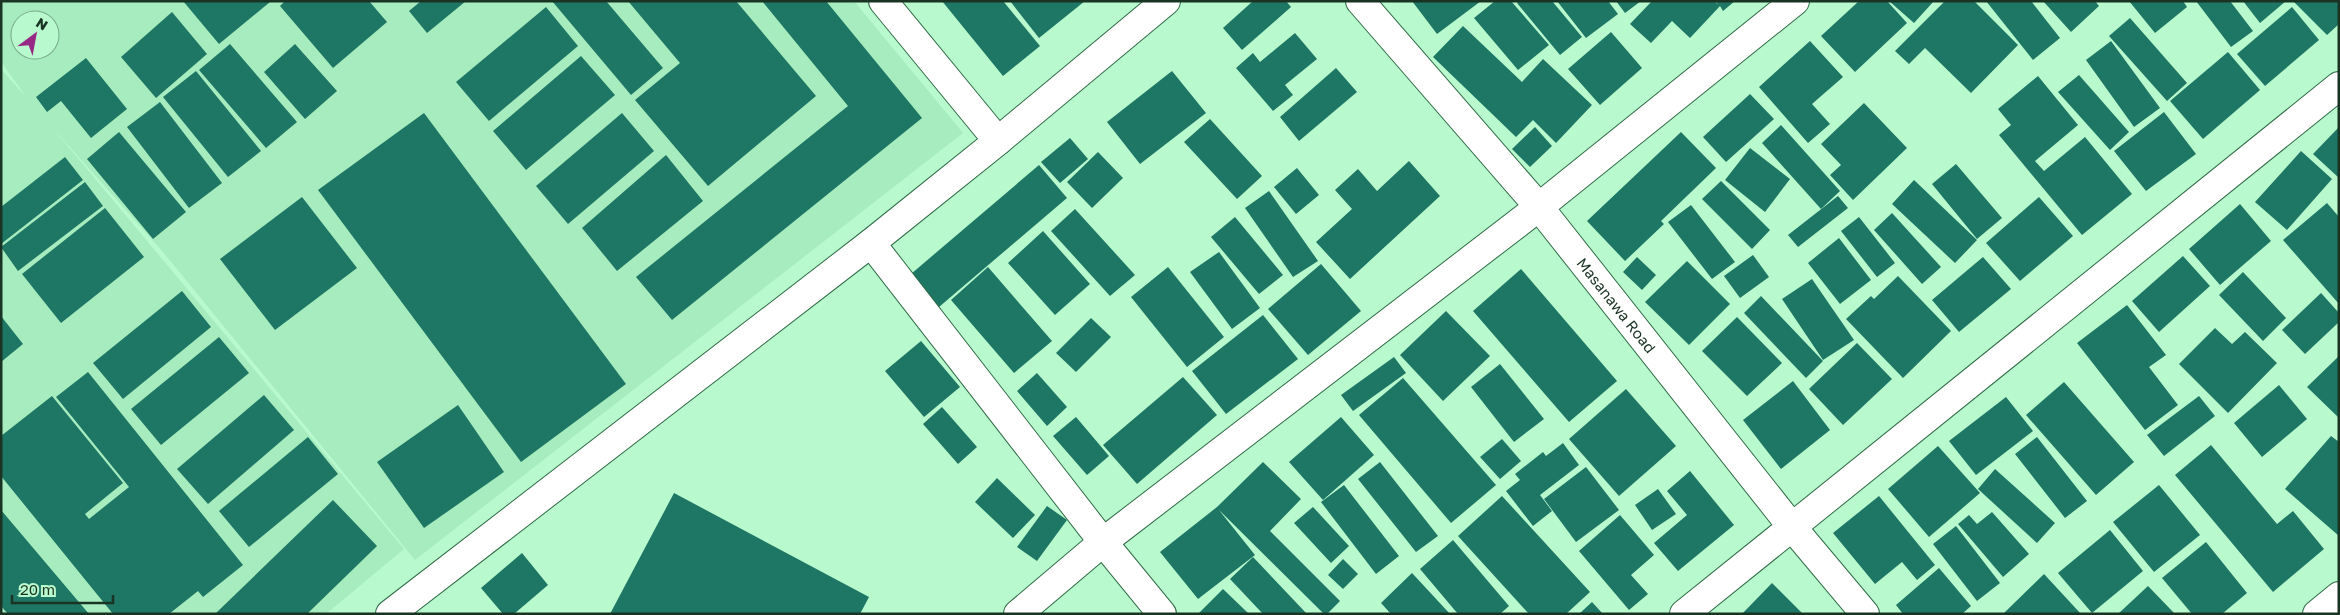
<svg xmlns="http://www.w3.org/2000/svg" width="2340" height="615" font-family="'Golos Text',sans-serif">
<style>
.built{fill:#a6ecbe;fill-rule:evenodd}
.building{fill:#1e7664}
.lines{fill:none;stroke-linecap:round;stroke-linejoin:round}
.minor-casing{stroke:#306c48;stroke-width:30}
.minor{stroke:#fff;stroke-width:28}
.labels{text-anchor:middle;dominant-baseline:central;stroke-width:5;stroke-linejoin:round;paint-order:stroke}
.street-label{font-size:15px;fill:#1a3424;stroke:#b9f9ce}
</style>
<rect width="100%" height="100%" fill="#b9f9ce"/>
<path class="built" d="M1 1H854L963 133 415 560 163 252 52 127 404 549 326 614H1V69L27 98 1 62ZM20 20H50V50H20Z"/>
<g class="building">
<polygon points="183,1 269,1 270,2 219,44"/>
<polygon points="285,1 369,1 387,22 333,68 280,6"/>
<polygon points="421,1 466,1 427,33 409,11"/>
<polygon points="552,1 606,1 663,68 631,95"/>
<polygon points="628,1 736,1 816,96 708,186 635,100 680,63"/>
<polygon points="762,1 826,1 922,118 672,320 636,277 848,106"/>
<polygon points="942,1 1003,1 1040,46 1003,76"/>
<polygon points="1010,1 1085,1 1039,38"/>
<polygon points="1253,1 1286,1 1291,7 1242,50 1223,28"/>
<polygon points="1412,1 1481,1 1437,34"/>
<polygon points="1495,1 1511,1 1549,45 1518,70 1474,18"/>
<polygon points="1519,1 1552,1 1582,37 1560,55 1517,3"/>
<polygon points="1557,1 1608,1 1618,14 1586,38"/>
<polygon points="1616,1 1641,1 1625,13"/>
<polygon points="1652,1 1715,1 1718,5 1716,1 1735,1 1723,11 1720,6 1690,38 1672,21 1651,43 1630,24"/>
<polygon points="1859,1 1887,1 1907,23 1855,72 1821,36"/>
<polygon points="1889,1 1934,1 1914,23"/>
<polygon points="1945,1 1974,1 2018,45 1971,93 1925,48 1909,64 1895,51"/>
<polygon points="1986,1 2031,1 2060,38 2033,60"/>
<polygon points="2043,1 2095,1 2099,6 2071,32"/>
<polygon points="2129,1 2183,1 2187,7 2155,33"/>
<polygon points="2196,1 2230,1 2253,31 2231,47"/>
<polygon points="2243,1 2286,1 2260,23"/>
<polygon points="2293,1 2339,1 2339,24 2327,35"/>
<polygon points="546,7 578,46 489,121 456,82"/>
<polygon points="2292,7 2319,40 2265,86 2237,54"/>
<polygon points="172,12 207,54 156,98 121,57"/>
<polygon points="2130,18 2187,83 2167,101 2109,36"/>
<polygon points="1463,26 1522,82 1543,59 1592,105 1556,143 1533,120 1516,137 1433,57"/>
<polygon points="1611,32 1642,68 1600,105 1568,69"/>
<polygon points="1295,33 1317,59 1285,85 1293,95 1273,111 1236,68 1253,53 1260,62"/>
<polygon points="1810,41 1843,77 1812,104 1830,124 1808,143 1759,87"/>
<polygon points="2111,41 2160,108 2134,127 2086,60"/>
<polygon points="230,44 297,122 266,148 199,70"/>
<polygon points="295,44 337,91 305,119 264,72"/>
<polygon points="2228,52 2260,90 2203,139 2170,101"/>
<polygon points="581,56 615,95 526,170 493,131"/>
<polygon points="86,58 127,109 91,138 61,101 47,112 36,97"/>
<polygon points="1336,68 1357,92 1299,141 1280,117"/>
<polygon points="196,71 261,151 228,177 163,97"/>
<polygon points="1172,71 1206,113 1140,164 1107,122"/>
<polygon points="2079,75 2129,132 2110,150 2058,92"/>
<polygon points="2038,76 2078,125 2035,161 2044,171 2085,137 2132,194 2082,235 1999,135 2011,125 1998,109"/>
<polygon points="1750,94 1774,119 1726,162 1703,137"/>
<polygon points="160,102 222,183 189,208 127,127"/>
<polygon points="1864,103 1907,148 1853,200 1830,175 1841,165 1821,144"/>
<polygon points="2164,112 2196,154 2146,191 2114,151"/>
<polygon points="424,113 626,384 521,462 318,190"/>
<polygon points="622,113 654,151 568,224 536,186"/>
<polygon points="1210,119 1262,176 1237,199 1184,142"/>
<polygon points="1781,125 1840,191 1821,209 1762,143"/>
<polygon points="1535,127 1552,146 1530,167 1512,149"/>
<polygon points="2339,127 2339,178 2313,154"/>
<polygon points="119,132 186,212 153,239 87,159"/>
<polygon points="1681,132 1716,168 1661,221 1664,224 1625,261 1587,221"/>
<polygon points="1070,138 1088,159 1060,183 1041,162"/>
<polygon points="1750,148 1790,179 1765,212 1725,180"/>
<polygon points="2301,151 2332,179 2287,230 2255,202"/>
<polygon points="1098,152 1123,178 1092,208 1067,182"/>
<polygon points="666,155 703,201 617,271 582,228"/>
<polygon points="65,157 83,180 1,244 1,207"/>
<polygon points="1409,161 1440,196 1350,279 1316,242 1352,209 1335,190 1358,169 1377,191"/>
<polygon points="1956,164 2002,218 1977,239 1932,184"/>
<polygon points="1039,165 1067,198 939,307 911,274"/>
<polygon points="1297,168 1319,195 1296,214 1274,187"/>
<polygon points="1914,180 1977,240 1955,263 1892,204"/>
<polygon points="1721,181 1770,230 1752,249 1702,199"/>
<polygon points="85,182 103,206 18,271 1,247"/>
<polygon points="1269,191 1318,261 1293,277 1245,208"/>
<polygon points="1838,196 1848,208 1798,247 1788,235"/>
<polygon points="302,197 357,268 275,330 220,259"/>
<polygon points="2039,197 2073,236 2020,281 1986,243"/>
<polygon points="2327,203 2339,217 2339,304 2283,240"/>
<polygon points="2240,204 2271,241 2220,285 2189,249"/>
<polygon points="1691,205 1735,262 1712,279 1668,222"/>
<polygon points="105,208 144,257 61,323 22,274"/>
<polygon points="1075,209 1135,275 1110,296 1051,231"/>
<polygon points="1892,213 1941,267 1922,284 1874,230"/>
<polygon points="1235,217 1283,275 1259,294 1211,237"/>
<polygon points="1859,217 1895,263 1877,277 1841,231"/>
<polygon points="1043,231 1090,284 1055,315 1008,263"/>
<polygon points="1839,238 1871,280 1840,304 1808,263"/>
<polygon points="1219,252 1260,308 1232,329 1190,272"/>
<polygon points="1753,255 1769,277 1740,298 1724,276"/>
<polygon points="2183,256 2210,286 2159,332 2132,301"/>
<polygon points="1637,257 1656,275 1642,290 1623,272"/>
<polygon points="1983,257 2011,289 1959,332 1932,300"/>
<polygon points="1687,261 1730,304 1689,345 1645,302"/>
<polygon points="1321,264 1361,311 1308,355 1268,309"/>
<polygon points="988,267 1052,341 1014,373 951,300"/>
<polygon points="1168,267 1224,337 1187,367 1131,297"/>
<polygon points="1521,269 1617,381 1569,422 1473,311"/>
<polygon points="2243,272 2286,318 2263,341 2219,295"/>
<polygon points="1898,276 1951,331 1903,378 1846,319 1871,296 1874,299"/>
<polygon points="1812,279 1854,340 1823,360 1782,299"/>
<polygon points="182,291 211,327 123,399 93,363"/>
<polygon points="2321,293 2339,313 2339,322 2305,354 2282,330"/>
<polygon points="1761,296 1823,361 1806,378 1744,313"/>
<polygon points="2127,305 2166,355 2149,367 2178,405 2145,430 2077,343"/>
<polygon points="1446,311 1490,356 1443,401 1400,355"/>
<polygon points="1263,315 1298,359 1226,414 1192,371"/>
<polygon points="1,316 23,344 1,362"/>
<polygon points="1737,317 1782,363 1747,396 1702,351"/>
<polygon points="1091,318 1111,337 1076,372 1056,353"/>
<polygon points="2215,328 2232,344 2245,332 2277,363 2228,413 2179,364"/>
<polygon points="219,337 249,373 161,445 131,409"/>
<polygon points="921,341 960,387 924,417 885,371"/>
<polygon points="1857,343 1892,379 1843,425 1809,389"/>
<polygon points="2339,356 2339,418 2307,387"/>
<polygon points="1394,357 1406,373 1353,411 1341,395"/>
<polygon points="1500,364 1544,419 1514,442 1471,387"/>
<polygon points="88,372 243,565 203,597 198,591 169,614 113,614 1,476 1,436 52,396 123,483 85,514 89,519 129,487 56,397"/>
<polygon points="1037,373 1067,407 1047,426 1017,391"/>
<polygon points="1183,377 1217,415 1137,484 1103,445"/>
<polygon points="1403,378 1496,485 1451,523 1359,415"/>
<polygon points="1793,381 1830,430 1781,469 1743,420"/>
<polygon points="2064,382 2134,462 2096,495 2026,415"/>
<polygon points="2279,385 2307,419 2262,457 2234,423"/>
<polygon points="1626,389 1676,446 1619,496 1569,439"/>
<polygon points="264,395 294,430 208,504 177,469"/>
<polygon points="2199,396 2215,416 2164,456 2147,435"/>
<polygon points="2006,397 2033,431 1976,475 1949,441"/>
<polygon points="458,405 504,472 424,528 377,462"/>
<polygon points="942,407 977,447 958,464 923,424"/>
<polygon points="1076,417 1109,456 1087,475 1053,436"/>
<polygon points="1341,417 1374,455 1323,500 1289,462"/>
<polygon points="2331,436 2339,442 2339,536 2285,489"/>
<polygon points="308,437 338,474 249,547 219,511"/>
<polygon points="2037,437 2087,501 2065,518 2015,454"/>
<polygon points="1502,439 1521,461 1500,479 1480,457"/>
<polygon points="1563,443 1579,465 1540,495 1552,511 1533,526 1506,491 1520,480 1515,474 1543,452 1546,456"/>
<polygon points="2211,445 2277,524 2293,511 2324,549 2273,592 2175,475"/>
<polygon points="1938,446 1980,493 1929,537 1888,489"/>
<polygon points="1263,462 1301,499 1270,531 1340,601 1327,614 1324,614 1219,510 1255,555 1198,599 1160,552 1217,507"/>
<polygon points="1380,462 1438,536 1416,552 1358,479"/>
<polygon points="1586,467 1619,510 1576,542 1544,499"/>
<polygon points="1995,469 2055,523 2037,543 1978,489"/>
<polygon points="1690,471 1734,525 1678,571 1654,543 1687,515 1667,491"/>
<polygon points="997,478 1035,515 1013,538 975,502"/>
<polygon points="1344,485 1399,556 1376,574 1321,502"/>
<polygon points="2159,485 2200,535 2154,572 2113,522"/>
<polygon points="1658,489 1676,514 1652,530 1635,505"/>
<polygon points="674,493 869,597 860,614 610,614"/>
<polygon points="1502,496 1590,592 1566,614 1529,614 1458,536"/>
<polygon points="1879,496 1935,565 1917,580 1902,562 1875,584 1833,533"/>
<polygon points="333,500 377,546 307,614 215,614"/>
<polygon points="1047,506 1067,520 1037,561 1017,547"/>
<polygon points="1313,507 1349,546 1331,563 1294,523"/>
<polygon points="1,510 89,614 8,614 1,606"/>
<polygon points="1992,512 2029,554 2003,577 1958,524 1969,515 1977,524"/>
<polygon points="1620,515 1654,555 1631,575 1648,594 1629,610 1579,551"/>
<polygon points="1956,526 2000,583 1977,601 1933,544"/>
<polygon points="2110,530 2143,571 2092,613 2058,573"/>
<polygon points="1453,540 1509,606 1500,614 1458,614 1420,569"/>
<polygon points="2206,542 2247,593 2222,614 2192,614 2162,578"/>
<polygon points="522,553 548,585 514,614 503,614 481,588"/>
<polygon points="1253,557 1307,614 1263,614 1230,579"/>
<polygon points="1343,559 1358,574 1343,589 1328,575"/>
<polygon points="1939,568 1971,606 1962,614 1903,614 1896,605"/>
<polygon points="1412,573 1450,614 1391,614 1381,603"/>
<polygon points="2044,574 2081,614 2003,614"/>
<polygon points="1772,583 1803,614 1742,614"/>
<polygon points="2148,586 2175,614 2118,614"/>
<polygon points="1223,589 1249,614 1198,614"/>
<polygon points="1592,602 1603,614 1579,614"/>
</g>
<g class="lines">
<defs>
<g id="minor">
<polyline points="883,1 998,141"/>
<path id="s1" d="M1360 1 1539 207 1792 527 1865 614"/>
<polyline points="871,243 1103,542 1162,614"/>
<polyline points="390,614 871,243 998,141 1166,1"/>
<polyline points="1018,614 1103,542 1539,207 1795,1"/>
<polyline points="1684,614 2339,86"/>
<polyline points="2317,614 2339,596"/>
</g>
</defs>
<use href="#minor" class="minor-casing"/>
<use href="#minor" class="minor"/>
</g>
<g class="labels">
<g class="street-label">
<text stroke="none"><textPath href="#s1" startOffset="398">Masanawa Road</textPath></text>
</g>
</g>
<rect width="2340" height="615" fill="none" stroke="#1a3424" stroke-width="5"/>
<g transform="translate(35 35) rotate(32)"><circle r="24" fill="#b9f9ce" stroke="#79aa8a"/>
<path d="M0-4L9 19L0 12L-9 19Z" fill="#982886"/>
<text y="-8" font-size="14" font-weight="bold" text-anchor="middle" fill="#1a3424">N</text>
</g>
<path d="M12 595v8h101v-8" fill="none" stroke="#1a3424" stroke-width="2.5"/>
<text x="20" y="595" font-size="15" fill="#1a3424" stroke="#b9f9ce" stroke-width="4" paint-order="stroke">20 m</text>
</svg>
